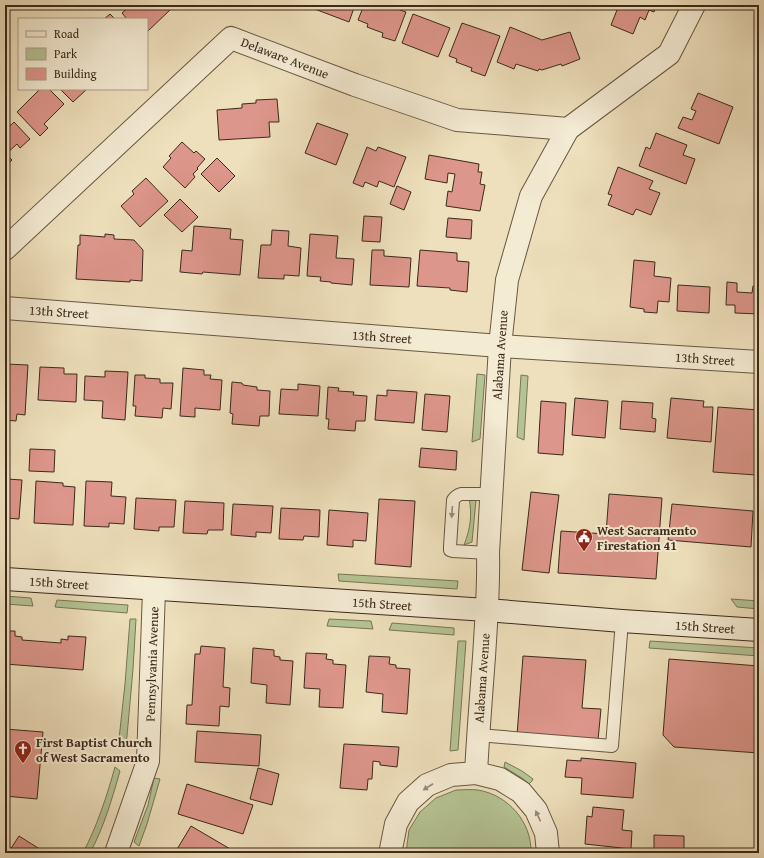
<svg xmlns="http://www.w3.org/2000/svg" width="764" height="858" font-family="'Gentium Book Plus',serif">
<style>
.green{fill:#b5c393;stroke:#787657}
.building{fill:#dd968b;stroke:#3c291b}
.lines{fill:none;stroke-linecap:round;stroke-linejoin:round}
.lane-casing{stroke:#685743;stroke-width:14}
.street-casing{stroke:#685743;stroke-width:24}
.secondary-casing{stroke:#3c291b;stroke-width:24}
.lane{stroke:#f4ebd3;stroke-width:12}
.street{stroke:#f4ebd3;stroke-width:22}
.secondary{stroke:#f4ebd3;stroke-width:22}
.oneway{fill:#988a77}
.labels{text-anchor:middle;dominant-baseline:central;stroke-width:4;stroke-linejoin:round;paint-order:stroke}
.street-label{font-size:13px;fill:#3c291b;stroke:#f4ebd3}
.poi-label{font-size:13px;font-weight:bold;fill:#3c291b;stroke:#f4ebd3;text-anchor:start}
</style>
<rect width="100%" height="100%" fill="#eee0bc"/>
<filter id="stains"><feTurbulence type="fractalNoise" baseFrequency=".005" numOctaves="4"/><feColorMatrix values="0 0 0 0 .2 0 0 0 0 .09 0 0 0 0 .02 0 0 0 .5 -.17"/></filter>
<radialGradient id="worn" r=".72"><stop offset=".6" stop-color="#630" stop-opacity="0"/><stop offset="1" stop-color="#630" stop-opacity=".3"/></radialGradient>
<g class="green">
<polygon points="477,374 485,375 480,439 472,442"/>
<polygon points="521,375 528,376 524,440 517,437"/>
<path d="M469 497 476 500 472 542 464 545C471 527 472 515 469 497Z"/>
<polygon points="338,574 458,581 457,589 339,581"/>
<polygon points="5,596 31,598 33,606 5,604"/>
<polygon points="731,599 759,601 759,609 737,607"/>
<polygon points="57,600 128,605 127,613 55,607"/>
<polygon points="130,619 136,619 133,669 128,725 126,746 118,748 125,684"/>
<polygon points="329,619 371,621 373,629 327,626"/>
<polygon points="392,623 454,628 454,635 389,630"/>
<polygon points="458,641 466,641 458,750 450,751"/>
<polygon points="650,641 759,648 759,656 649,648"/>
<polygon points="505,762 522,771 533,779 532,781 529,784 522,778 504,767"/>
<path d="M115 767 120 771C112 799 104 827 90 853H83C97 826 107 796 115 767Z"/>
<polygon points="154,778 160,779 147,824 139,846 134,842 148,805"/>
<path d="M456 790C463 790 471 789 478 790 508 795 532 822 531 853H406L409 830 420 812 436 798Z"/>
</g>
<g class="building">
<polygon points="131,5 169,5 172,8 147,32 147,19 127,19 122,13"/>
<polygon points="313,5 355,5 349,22 312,8"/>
<polygon points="364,5 386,5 406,12 395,41 382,37 383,33 367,27 368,24 358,20"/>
<polygon points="619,5 656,5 654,12 649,10 645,20 640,17 633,34 611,25"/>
<polygon points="110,14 115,19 104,19"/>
<polygon points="413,14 450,28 438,57 402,43"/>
<polygon points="462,23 500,36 485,76 471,71 472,68 456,62 457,59 449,56"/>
<polygon points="510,27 542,40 570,32 580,59 562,66 561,64 542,70 539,69 538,71 516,64 514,69 497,62"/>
<polygon points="40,89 49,89 64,104 44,124 48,128 40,136 17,112"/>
<polygon points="60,89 87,89 73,102"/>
<polygon points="698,93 733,107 719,144 678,128 683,117 692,120 696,111 691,109"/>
<polygon points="277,99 279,122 269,122 270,137 219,140 217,110 242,108 242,104 256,103 256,100"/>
<polygon points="14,122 30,139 20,148 17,144 6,154 12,160 5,167 5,125 8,128"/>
<polygon points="317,123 348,134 336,165 305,153"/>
<polygon points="656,133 687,145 683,155 695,159 686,184 639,166 646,147 650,149"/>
<polygon points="182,142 194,153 196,151 205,159 197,168 198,169 193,174 195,177 185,188 163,167 171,158 169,156"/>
<polygon points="367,147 376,151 378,147 406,157 394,187 379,181 377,187 365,182 363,187 353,183"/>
<polygon points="429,155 479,164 478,172 482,172 480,184 485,185 480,211 446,206 448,191 452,192 455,174 448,173 447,183 425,179"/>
<polygon points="217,158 235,176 219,192 201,174"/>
<polygon points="618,167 653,181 649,189 660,193 651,215 636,209 633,215 608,205 612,195 608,194"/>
<polygon points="146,178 168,201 140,227 121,206 134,194 132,191"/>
<polygon points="397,186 411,192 404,210 390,204"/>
<polygon points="180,199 198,217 182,232 164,215"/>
<polygon points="364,216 382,217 380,242 362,241"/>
<polygon points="448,218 472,220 471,239 446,237"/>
<polygon points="194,226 231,229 230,239 243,240 240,275 203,272 202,274 180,272 182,250 192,251"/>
<polygon points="272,230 289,231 288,246 301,248 299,276 284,275 284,279 258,278 261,245 271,245"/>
<polygon points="105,234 114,235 114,239 134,240 143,250 142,281 130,280 130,282 76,279 78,245 80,245 80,235 105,237"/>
<polygon points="310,234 338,236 336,258 354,259 352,285 331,283 331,282 320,281 321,277 307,276"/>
<polygon points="372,250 384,250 384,256 411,258 409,287 370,285"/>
<polygon points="420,250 457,253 457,261 469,262 467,292 450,290 450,288 417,286"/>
<polygon points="634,260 655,262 654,276 671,278 669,302 658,301 657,313 644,312 644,309 630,307"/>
<polygon points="727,282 737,283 737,292 752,293 753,286 759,286 759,314 735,313 735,305 726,305"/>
<polygon points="678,285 710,287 709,313 677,311"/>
<polygon points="6,364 28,365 25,415 17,414 16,421 5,420"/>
<polygon points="40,367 64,368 64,374 77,374 76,402 38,400"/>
<polygon points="183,368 204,370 204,375 211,375 210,379 222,380 220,410 195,408 195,417 180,416"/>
<polygon points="105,371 128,372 125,420 102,418 103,401 84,400 85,376 105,377"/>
<polygon points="135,375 145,375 145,378 160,379 160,383 173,383 171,409 163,408 162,418 135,416 136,406 133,406"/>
<polygon points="232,382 242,383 243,385 257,387 257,390 270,391 269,416 260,416 259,426 232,424 233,414 230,413"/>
<polygon points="298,384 320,386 318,416 279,414 281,389 298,390"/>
<polygon points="328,387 339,388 338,391 354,392 353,395 367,396 365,421 356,421 355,431 328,429 329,419 326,419"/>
<polygon points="387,390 417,392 414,423 375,420 377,395 387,396"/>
<polygon points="425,394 450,396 447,432 422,430"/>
<polygon points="575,398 608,401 605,438 572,435"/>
<polygon points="671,398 704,401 703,407 713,407 711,442 667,438"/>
<polygon points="541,401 566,403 563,455 538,453"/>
<polygon points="622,401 653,403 652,418 656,419 655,432 620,429"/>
<polygon points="718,407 759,410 759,428 756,475 713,472"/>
<polygon points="421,448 457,451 456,470 419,467"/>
<polygon points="30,449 55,450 54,472 29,471"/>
<polygon points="7,479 22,480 19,519 5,518 5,491 6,492"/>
<polygon points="36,481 63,483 63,486 75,487 73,525 34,523"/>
<polygon points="86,481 112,482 111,496 126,497 124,524 109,523 109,527 84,526"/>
<polygon points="531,492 559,495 549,573 522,570"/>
<polygon points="609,494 662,498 656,579 558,573 561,531 606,534"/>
<polygon points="136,498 176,500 174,527 159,527 159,531 134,529"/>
<polygon points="379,499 415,501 411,567 375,564"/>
<polygon points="185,501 224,503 223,530 208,530 207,534 183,533"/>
<polygon points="233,504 273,506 271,533 256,532 256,537 231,535"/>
<polygon points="672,504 753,511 751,547 668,540"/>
<polygon points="281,508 320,510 319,537 304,536 303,540 279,539"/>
<polygon points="329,510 368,513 366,541 353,540 353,547 327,545"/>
<polygon points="5,631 15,631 15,636 22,637 22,640 61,643 61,639 68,640 68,636 86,637 83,670 5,664"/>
<polygon points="201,646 225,648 223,687 230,688 229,707 220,706 219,726 186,724 187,705 192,705 195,654 200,654"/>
<polygon points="253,648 274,650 274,656 280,657 280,660 293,661 290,705 266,703 267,685 251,683"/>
<polygon points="306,653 327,654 326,659 333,660 333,664 346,665 343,708 319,707 320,689 304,688"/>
<polygon points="369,656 390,657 389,664 396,665 396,668 410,669 407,714 382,712 383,694 366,692"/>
<polygon points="523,656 586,660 582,708 601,709 598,740 517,735"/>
<polygon points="669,659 759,666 759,753 674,747 663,735"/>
<polygon points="5,729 43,732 37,799 5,796"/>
<polygon points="197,731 261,735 259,766 195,762"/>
<polygon points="344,744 399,747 397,767 380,765 380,762 373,761 372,779 368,779 367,790 340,788"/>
<polygon points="581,758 636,763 633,798 581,794 582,778 565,777 567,760 581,761"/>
<polygon points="258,768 279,774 272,805 250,799"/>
<polygon points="187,784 253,805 243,834 178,814"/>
<polygon points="593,807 624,810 622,830 632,831 631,849 585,844 587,816 592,817"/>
<polygon points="191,826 237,853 180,853 176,851"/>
<polygon points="654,835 684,836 684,853 654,853"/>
<polygon points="19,836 46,853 8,853"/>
</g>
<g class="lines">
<defs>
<g id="lane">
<path d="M488 553 453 551 450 550V547L453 500C455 497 457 495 461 494H491"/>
<polyline points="478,735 612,746 622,621"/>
</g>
<g id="street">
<polyline points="5,249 231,38 355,85 457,120 568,129"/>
<polyline points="5,308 500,346 759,362"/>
<path d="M476 773C478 735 481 696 484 657 486 623 489 588 488 553L500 346 507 280 531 196 568 129 669 54 694 5"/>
<polyline points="116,853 148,761 154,590"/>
<polyline points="392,853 391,849 396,824 408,802 427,785 451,775 476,773 500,779 521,792 536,810 546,833 548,853"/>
</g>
<polyline id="secondary" points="5,579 487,610 622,621 759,630"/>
</defs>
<use href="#lane" class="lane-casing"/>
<use href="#street" class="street-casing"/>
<use href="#secondary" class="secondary-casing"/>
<use href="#lane" class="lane"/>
<use href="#street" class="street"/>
<use href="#secondary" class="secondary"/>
</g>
<defs><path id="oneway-solid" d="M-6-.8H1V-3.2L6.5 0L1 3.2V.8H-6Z"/></defs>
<g class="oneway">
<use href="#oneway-solid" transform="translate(452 512) rotate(94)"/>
<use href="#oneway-solid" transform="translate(428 787) rotate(147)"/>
<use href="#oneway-solid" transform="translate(538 816) rotate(-115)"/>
</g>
<defs>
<symbol id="civic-pin" viewBox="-11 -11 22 30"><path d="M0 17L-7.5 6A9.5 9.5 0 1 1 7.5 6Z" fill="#8f2418" stroke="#f4ebd3"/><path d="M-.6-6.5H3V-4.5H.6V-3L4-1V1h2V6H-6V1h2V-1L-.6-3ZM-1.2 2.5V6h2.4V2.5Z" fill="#fff"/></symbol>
<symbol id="church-pin" viewBox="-11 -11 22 30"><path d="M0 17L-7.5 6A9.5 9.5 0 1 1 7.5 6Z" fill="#8f2418" stroke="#f4ebd3"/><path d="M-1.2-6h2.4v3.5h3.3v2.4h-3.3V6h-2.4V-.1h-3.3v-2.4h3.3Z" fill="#fff"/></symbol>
</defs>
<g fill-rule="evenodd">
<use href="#civic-pin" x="574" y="527" width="20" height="27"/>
<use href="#church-pin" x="13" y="739" width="20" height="27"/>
</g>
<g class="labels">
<g class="street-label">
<text transform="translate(285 58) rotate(21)">Delaware Avenue</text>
<text transform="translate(59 312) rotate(4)">13th Street</text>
<text transform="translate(382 337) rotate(4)">13th Street</text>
<text transform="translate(500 355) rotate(-86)">Alabama Avenue</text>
<text transform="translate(705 359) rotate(4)">13th Street</text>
<text transform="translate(59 583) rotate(4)">15th Street</text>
<text transform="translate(382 604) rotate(4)">15th Street</text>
<text transform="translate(705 627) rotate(4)">15th Street</text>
<text transform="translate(152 664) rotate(-88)">Pennsylvania Avenue</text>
<text transform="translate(482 678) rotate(-86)">Alabama Avenue</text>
</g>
<g class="poi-label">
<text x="597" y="530">West Sacramento<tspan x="597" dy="15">Firestation 41</tspan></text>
<text x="36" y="742">First Baptist Church<tspan x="36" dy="15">of West Sacramento</tspan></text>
</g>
</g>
<rect width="764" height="858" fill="none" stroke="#eee0bc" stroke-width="20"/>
<rect x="6" y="6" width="752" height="846" fill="none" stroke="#3c291b" stroke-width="2"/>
<rect x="10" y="10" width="744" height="838" fill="none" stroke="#3c291b"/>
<rect x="18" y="18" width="130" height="72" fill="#f4ebd3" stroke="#aa9d89"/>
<rect x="26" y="31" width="20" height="6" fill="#f4ebd3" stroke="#aa9d89"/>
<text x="54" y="38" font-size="12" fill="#3c291b">Road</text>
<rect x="26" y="48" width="20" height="12" fill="#b5c393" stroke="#aa9d89"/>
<text x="54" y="58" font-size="12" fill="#3c291b">Park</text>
<rect x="26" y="68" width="20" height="12" fill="#dd968b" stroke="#aa9d89"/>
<text x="54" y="78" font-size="12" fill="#3c291b">Building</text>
<rect width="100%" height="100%" filter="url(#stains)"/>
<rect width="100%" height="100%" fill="url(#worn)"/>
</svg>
